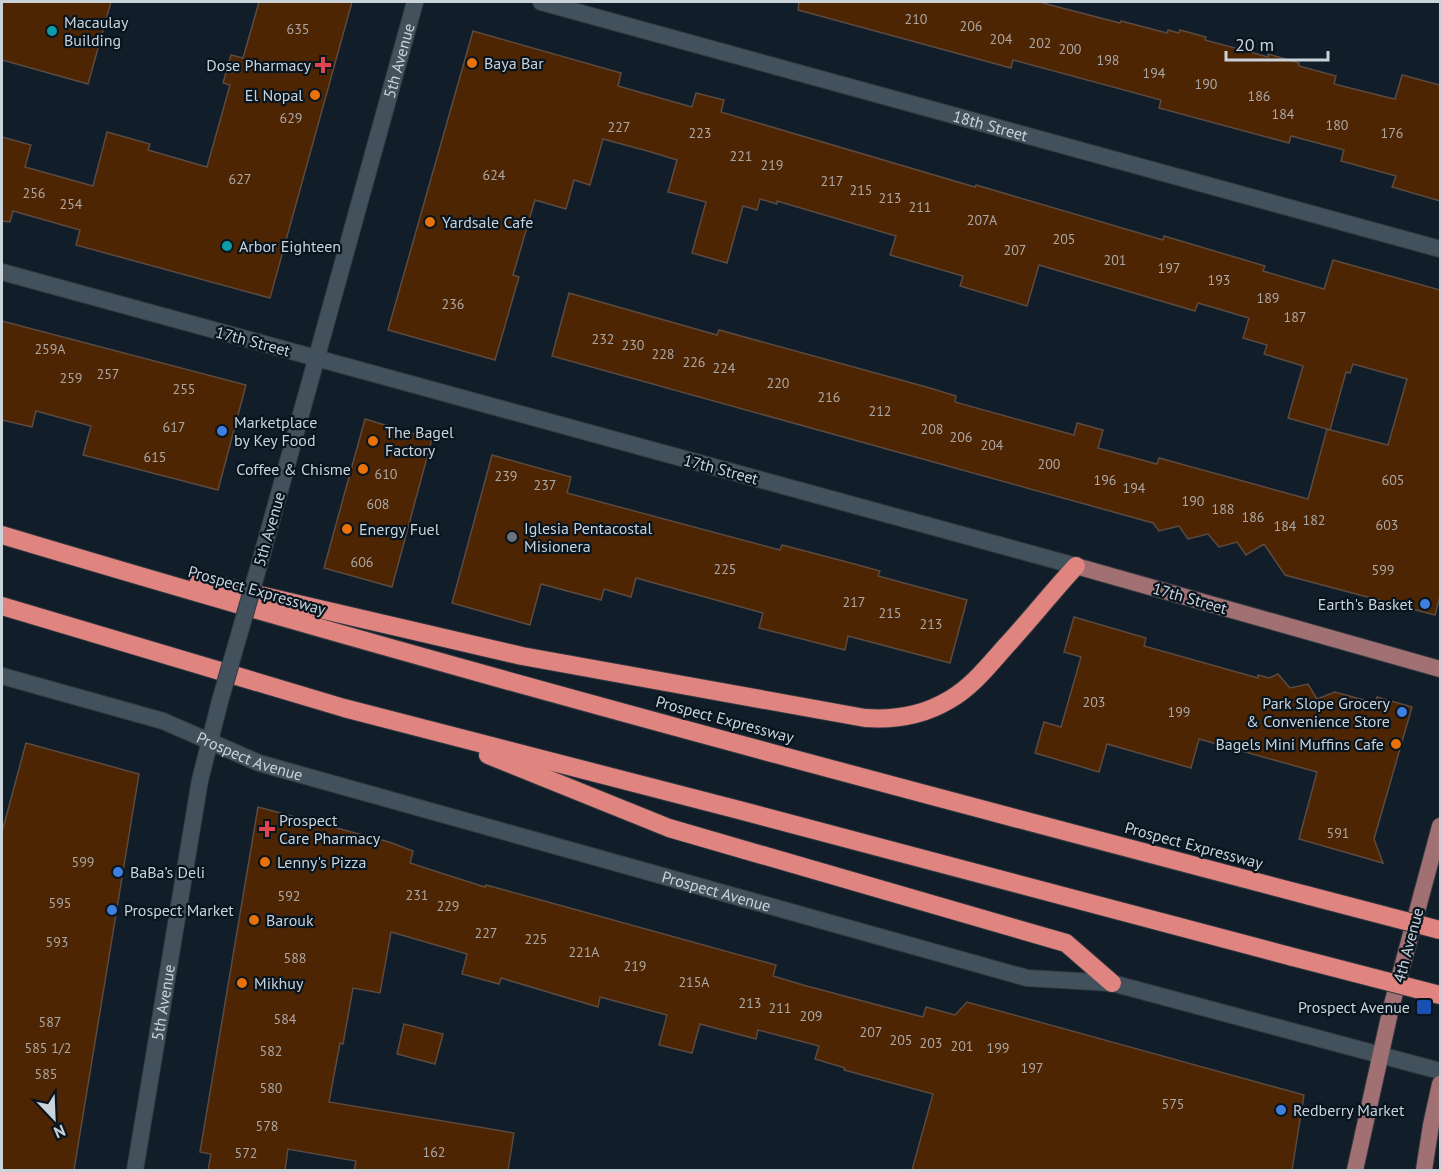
<svg xmlns="http://www.w3.org/2000/svg" width="1442" height="1172" font-family="'PT Sans',sans-serif">
<style>
.building{fill:#4e2503;stroke:#5a4a40;stroke-width:1.5;fill-rule:evenodd}
.lines{fill:none;stroke-linecap:round;stroke-linejoin:round}
.tertiary-casing{stroke:#313840;stroke-width:18}
.secondary-casing{stroke:#313840;stroke-width:18}
.primary-casing{stroke:#313840;stroke-width:18}
.motorway-casing{stroke:#313840;stroke-width:20}
.tertiary{stroke:#43515d;stroke-width:16}
.secondary{stroke:#43515d;stroke-width:16}
.primary{stroke:#a17072;stroke-width:16}
.motorway{stroke:#e08480;stroke-width:18}
.tertiary-bridge-casing{stroke:#313840;stroke-width:18;stroke-linecap:butt}
.motorway-bridge-casing{stroke:#313840;stroke-width:20;stroke-linecap:butt}
.tertiary-bridge{stroke:#43515d;stroke-width:16}
.motorway-bridge{stroke:#e08480;stroke-width:18}
.culture-dot{fill:#0f9aa8;stroke:#08141e;stroke-width:2}
.food-dot{fill:#e8710a;stroke:#08141e;stroke-width:2}
.health-dot{fill:#e0444e;stroke:#08141e;stroke-width:2}
.shop-dot{fill:#3f7fe0;stroke:#08141e;stroke-width:2}
.worship-dot{fill:#6b7280;stroke:#08141e;stroke-width:2}
.transit-dot{fill:#1a4fb4;stroke:#08141e;stroke-width:2}
.labels{text-anchor:middle;dominant-baseline:central;stroke-width:4.5;stroke-linejoin:round;paint-order:stroke}
.number-label{font-size:14px;fill:#aba7a4}
.poi-label{font-size:16px;fill:#cad2da;stroke:#08141e;text-anchor:start}
.street-label{font-size:16px;fill:#cad2da;stroke:#08141e}
</style>
<rect width="100%" height="100%" fill="#111d28"/>
<g class="building">
<polygon points="2,2 111,2 88,84 2,60"/>
<polygon points="259,2 352,2 270,298 76,245 80,230 13,211 10,222 2,221 2,137 31,145 25,167 93,186 107,132 150,144 148,150 207,167 230,85 223,83 231,55 243,58"/>
<polygon points="799,2 1039,2 1120,23 1121,21 1167,33 1168,30 1179,33 1180,30 1206,37 1205,40 1268,57 1268,54 1299,63 1299,66 1336,76 1334,84 1386,97 1395,99 1402,75 1440,85 1440,201 1392,187 1396,176 1341,161 1344,150 1291,136 1289,143 1159,108 1161,100 1013,60 1011,68 798,10"/>
<path d="M473 31 621 73 618 86 692 107 696 93 724 100 721 112 975 187 976 185 1163 240 1164 236 1191 244 1265 266 1263 271 1324 289 1333 260 1440 290V596L1435 615 1285 575 1264 544 1246 555 1237 542 1219 547 1208 534 1188 539 1179 526 1159 531 1153 523 552 356 569 293 717 335 719 330 930 388 956 396 955 402 1074 435 1077 423 1103 430 1098 448 1157 464 1159 458 1308 499 1327 429 1288 418 1303 366 1264 354 1267 345 1243 338 1249 318 1198 303 1195 311 1039 265 1027 306 960 286 963 276 890 255 896 236 777 201V204L760 199 757 210 743 206 727 263 692 253 706 202 668 192 677 160 651 152 603 139 590 185 574 180 566 209 535 200 513 275 519 277 495 360 388 330ZM1353 364 1407 379 1388 445 1327 429 1330 430 1346 372 1350 373Z"/>
<polygon points="2,321 246,385 218,490 83,455 91,426 36,411 32,427 2,420"/>
<polygon points="365,419 432,439 392,587 324,568"/>
<polygon points="492,455 571,477 567,493 780,550 782,545 847,562 880,571 878,576 967,600 950,663 848,636 845,650 759,628 763,613 636,578 631,597 604,589 601,600 541,584 530,625 452,603"/>
<polygon points="1074,617 1146,638 1144,646 1258,678 1258,675 1269,678 1278,674 1290,688 1308,684 1317,699 1335,692 1375,703 1377,697 1412,707 1374,839 1383,863 1299,839 1317,772 1199,739 1191,768 1107,744 1099,772 1035,753 1044,722 1061,727 1081,657 1064,652"/>
<polygon points="26,743 139,774 74,1170 2,1170 2,832"/>
<polygon points="258,807 389,842 413,851 410,863 441,873 485,887 486,885 559,905 776,965 773,976 803,985 923,1017 926,1007 955,1015 967,1002 1304,1095 1292,1170 912,1170 933,1094 844,1070 845,1068 815,1059 819,1046 758,1030 756,1039 700,1024 692,1053 659,1045 667,1015 600,997 598,1007 501,978 499,984 462,974 467,954 391,932 380,993 353,988 343,1044 340,1043 329,1102 514,1133 508,1170 354,1170 356,1161 288,1149 285,1170 208,1170 211,1154 200,1152"/>
<polygon points="404,1024 443,1034 435,1064 397,1054"/>
</g>
<g class="lines">
<defs>
<g id="tertiary">
<path id="s1" d="M541 2 1440 249"/>
<polyline points="2,272 1076,566"/>
<path id="s2" d="M262 555 415 2"/>
<path id="s3" d="M2 676 163 721 259 763 1027 978 1112 983"/>
<path id="s4" d="M135 1170 200 780 220 701"/>
</g>
<polyline id="secondary" points="1112,983 1440,1071"/>
<g id="primary">
<polyline points="1076,566 1440,669"/>
<polyline points="1355,1170 1391,1008 1440,826"/>
<polyline points="1424,1170 1431,1125 1440,1084"/>
</g>
<g id="motorway">
<path d="M2 535C435 665 873 781 1310 896"/>
<path d="M199 581 522 656 865 718C894 720 924 715 949 700 972 687 989 665 1006 646 1030 620 1052 592 1076 566"/>
<polyline points="2,606 344,708 739,810 1293,957"/>
<polyline points="488,755 669,828 1066,943 1112,983"/>
</g>
</defs>
<use href="#tertiary" class="tertiary-casing"/>
<use href="#secondary" class="secondary-casing"/>
<use href="#primary" class="primary-casing"/>
<use href="#motorway" class="motorway-casing"/>
<use href="#tertiary" class="tertiary"/>
<use href="#secondary" class="secondary"/>
<use href="#primary" class="primary"/>
<use href="#motorway" class="motorway"/>
<defs>
<polyline id="tertiary-bridge" points="220,701 262,555"/>
<g id="motorway-bridge">
<polyline points="1310,896 1440,930"/>
<polyline points="1293,957 1440,995"/>
</g>
</defs>
<use href="#tertiary-bridge" class="tertiary-bridge-casing"/>
<use href="#motorway-bridge" class="motorway-bridge-casing"/>
<use href="#tertiary-bridge" class="tertiary-bridge"/>
<use href="#motorway-bridge" class="motorway-bridge"/>
</g>
<g class="culture-dot">
<circle cx="52" cy="31" r="6"/>
<circle cx="227" cy="246" r="6"/>
</g>
<g class="food-dot">
<circle cx="472" cy="63" r="6"/>
<circle cx="315" cy="95" r="6"/>
<circle cx="430" cy="222" r="6"/>
<circle cx="373" cy="441" r="6"/>
<circle cx="363" cy="469" r="6"/>
<circle cx="347" cy="529" r="6"/>
<circle cx="1396" cy="744" r="6"/>
<circle cx="265" cy="862" r="6"/>
<circle cx="254" cy="920" r="6"/>
<circle cx="242" cy="983" r="6"/>
</g>
<g class="health-dot">
<path d="M320 56h6v6h6v6h-6v6h-6v-6h-6v-6h6z"/>
<path d="M264 820h6v6h6v6h-6v6h-6v-6h-6v-6h6z"/>
</g>
<g class="shop-dot">
<circle cx="222" cy="431" r="6"/>
<circle cx="1425" cy="604" r="6"/>
<circle cx="1402" cy="712" r="6"/>
<circle cx="118" cy="872" r="6"/>
<circle cx="112" cy="910" r="6"/>
<circle cx="1281" cy="1110" r="6"/>
</g>
<circle class="worship-dot" cx="512" cy="537" r="6"/>
<rect class="transit-dot" x="1416" y="999" width="16" height="16" rx="3"/>
<g class="labels">
<g class="number-label">
<text x="916" y="19">210</text>
<text x="971" y="26">206</text>
<text x="298" y="29">635</text>
<text x="1001" y="39">204</text>
<text x="1040" y="43">202</text>
<text x="1070" y="49">200</text>
<text x="1108" y="60">198</text>
<text x="1154" y="73">194</text>
<text x="1206" y="84">190</text>
<text x="1259" y="96">186</text>
<text x="1283" y="114">184</text>
<text x="291" y="118">629</text>
<text x="1337" y="125">180</text>
<text x="619" y="127">227</text>
<text x="700" y="133">223</text>
<text x="1392" y="133">176</text>
<text x="741" y="156">221</text>
<text x="772" y="165">219</text>
<text x="494" y="175">624</text>
<text x="240" y="179">627</text>
<text x="832" y="181">217</text>
<text x="861" y="190">215</text>
<text x="34" y="193">256</text>
<text x="890" y="198">213</text>
<text x="71" y="204">254</text>
<text x="920" y="207">211</text>
<text x="982" y="220">207A</text>
<text x="1064" y="239">205</text>
<text x="1015" y="250">207</text>
<text x="1115" y="260">201</text>
<text x="1169" y="268">197</text>
<text x="1219" y="280">193</text>
<text x="1268" y="298">189</text>
<text x="453" y="304">236</text>
<text x="1295" y="317">187</text>
<text x="603" y="339">232</text>
<text x="633" y="345">230</text>
<text x="50" y="349">259A</text>
<text x="663" y="354">228</text>
<text x="694" y="362">226</text>
<text x="724" y="368">224</text>
<text x="108" y="374">257</text>
<text x="71" y="378">259</text>
<text x="778" y="383">220</text>
<text x="184" y="389">255</text>
<text x="829" y="397">216</text>
<text x="880" y="411">212</text>
<text x="174" y="427">617</text>
<text x="932" y="429">208</text>
<text x="961" y="437">206</text>
<text x="992" y="445">204</text>
<text x="155" y="457">615</text>
<text x="1049" y="464">200</text>
<text x="386" y="474">610</text>
<text x="506" y="476">239</text>
<text x="1105" y="480">196</text>
<text x="1393" y="480">605</text>
<text x="545" y="485">237</text>
<text x="1134" y="488">194</text>
<text x="1193" y="501">190</text>
<text x="378" y="504">608</text>
<text x="1223" y="509">188</text>
<text x="1253" y="517">186</text>
<text x="1314" y="520">182</text>
<text x="1387" y="525">603</text>
<text x="1285" y="526">184</text>
<text x="362" y="562">606</text>
<text x="725" y="569">225</text>
<text x="1383" y="570">599</text>
<text x="854" y="602">217</text>
<text x="890" y="613">215</text>
<text x="931" y="624">213</text>
<text x="1094" y="702">203</text>
<text x="1179" y="712">199</text>
<text x="1338" y="833">591</text>
<text x="83" y="862">599</text>
<text x="417" y="895">231</text>
<text x="289" y="896">592</text>
<text x="60" y="903">595</text>
<text x="448" y="906">229</text>
<text x="486" y="933">227</text>
<text x="536" y="939">225</text>
<text x="57" y="942">593</text>
<text x="584" y="952">221A</text>
<text x="295" y="958">588</text>
<text x="635" y="966">219</text>
<text x="694" y="982">215A</text>
<text x="750" y="1003">213</text>
<text x="780" y="1008">211</text>
<text x="811" y="1016">209</text>
<text x="285" y="1019">584</text>
<text x="50" y="1022">587</text>
<text x="871" y="1032">207</text>
<text x="901" y="1040">205</text>
<text x="931" y="1043">203</text>
<text x="962" y="1046">201</text>
<text x="48" y="1048">585 1/2</text>
<text x="998" y="1048">199</text>
<text x="271" y="1051">582</text>
<text x="1032" y="1068">197</text>
<text x="46" y="1074">585</text>
<text x="271" y="1088">580</text>
<text x="1173" y="1104">575</text>
<text x="267" y="1126">578</text>
<text x="434" y="1152">162</text>
<text x="246" y="1153">572</text>
</g>
<g class="poi-label">
<text x="64" y="22">Macaulay<tspan x="64" dy="18">Building</tspan></text>
<text x="484" y="63">Baya Bar</text>
<text x="311" y="65" text-anchor="end">Dose Pharmacy</text>
<text x="303" y="95" text-anchor="end">El Nopal</text>
<text x="442" y="222">Yardsale Cafe</text>
<text x="239" y="246">Arbor Eighteen</text>
<text x="234" y="422">Marketplace<tspan x="234" dy="18">by Key Food</tspan></text>
<text x="385" y="432">The Bagel<tspan x="385" dy="18">Factory</tspan></text>
<text x="351" y="469" text-anchor="end">Coffee &amp; Chisme</text>
<text x="524" y="528">Iglesia Pentacostal<tspan x="524" dy="18">Misionera</tspan></text>
<text x="359" y="529">Energy Fuel</text>
<text x="1413" y="604" text-anchor="end">Earth's Basket</text>
<text x="1390" y="703" text-anchor="end">Park Slope Grocery<tspan x="1390" dy="18">&amp; Convenience Store</tspan></text>
<text x="1384" y="744" text-anchor="end">Bagels Mini Muffins Cafe</text>
<text x="279" y="820">Prospect<tspan x="279" dy="18">Care Pharmacy</tspan></text>
<text x="277" y="862">Lenny's Pizza</text>
<text x="130" y="872">BaBa’s Deli</text>
<text x="124" y="910">Prospect Market</text>
<text x="266" y="920">Barouk</text>
<text x="254" y="983">Mikhuy</text>
<text x="1410" y="1007" text-anchor="end">Prospect Avenue</text>
<text x="1293" y="1110">Redberry Market</text>
</g>
<g class="street-label">
<text stroke="none"><textPath href="#s2" startOffset="513">5th Avenue</textPath></text>
<text stroke="none"><textPath href="#s1" startOffset="466">18th Street</textPath></text>
<text transform="translate(253 341) rotate(15)">17th Street</text>
<text transform="translate(721 469) rotate(15)">17th Street</text>
<text transform="translate(269 529) rotate(-74)">5th Avenue</text>
<text transform="translate(257 590) rotate(16)">Prospect Expressway</text>
<text transform="translate(1190 598) rotate(16)">17th Street</text>
<text transform="translate(725 719) rotate(15)">Prospect Expressway</text>
<text stroke="none"><textPath href="#s3" startOffset="261">Prospect Avenue</textPath></text>
<text transform="translate(1194 845) rotate(15)">Prospect Expressway</text>
<text stroke="none"><textPath href="#s3" startOffset="747">Prospect Avenue</textPath></text>
<text transform="translate(1408 945) rotate(-75)">4th Avenue</text>
<text stroke="none"><textPath href="#s4" startOffset="170">5th Avenue</textPath></text>
</g>
</g>
<rect width="1442" height="1172" fill="none" stroke="#cad2da" stroke-width="6"/>
<g transform="translate(54 1118) rotate(157)" stroke="#08141e" stroke-width="4.5" paint-order="stroke">
<path d="M0-4.5L10 22L0 15L-10 22Z" fill="#cad2da"/>
<text y="-9" font-size="16" font-weight="bold" text-anchor="middle" fill="#cad2da">N</text>
</g>
<path d="M1226 51v9h102v-9" fill="none" stroke="#cad2da" stroke-width="3"/>
<text x="1235" y="51" font-size="18" fill="#cad2da" stroke="#08141e" stroke-width="4.5" paint-order="stroke">20 m</text>
</svg>
